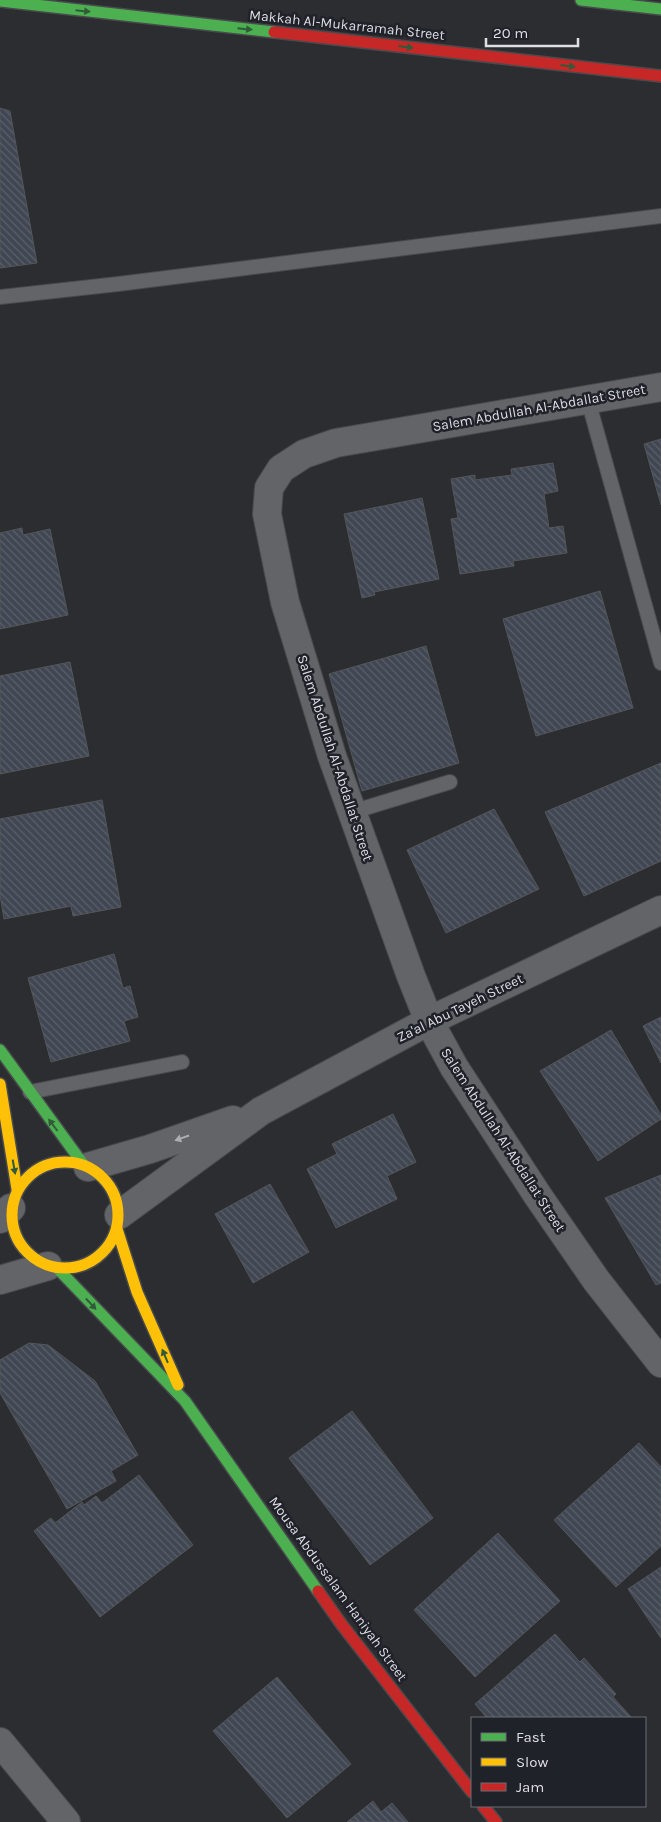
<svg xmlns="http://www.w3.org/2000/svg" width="661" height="1822" font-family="Karla,sans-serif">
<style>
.building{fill:url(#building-back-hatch);stroke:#545659}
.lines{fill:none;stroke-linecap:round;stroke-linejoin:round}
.lane-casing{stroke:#484a4d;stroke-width:16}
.street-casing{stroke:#484a4d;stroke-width:30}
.fast-casing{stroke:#484a4d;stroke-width:14}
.slow-casing{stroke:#484a4d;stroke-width:14}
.jam-casing{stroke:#484a4d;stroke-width:14}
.lane{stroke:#626467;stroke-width:14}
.street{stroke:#626467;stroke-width:28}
.fast{stroke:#4caf50;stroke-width:11}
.slow{stroke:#ffc107;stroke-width:11}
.jam{stroke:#c62828;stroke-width:11}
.oneway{fill:#315a39}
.oneway2{fill:#acaeb2}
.labels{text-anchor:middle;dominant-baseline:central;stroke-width:5;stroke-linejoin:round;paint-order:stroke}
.street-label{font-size:14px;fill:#dddfe4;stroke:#1f2229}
</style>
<defs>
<pattern id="building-back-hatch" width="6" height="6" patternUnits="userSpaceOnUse" patternTransform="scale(1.25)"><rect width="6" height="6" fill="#404652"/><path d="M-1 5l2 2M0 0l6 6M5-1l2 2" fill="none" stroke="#5b606b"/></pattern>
</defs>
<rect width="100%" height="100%" fill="#2b2d31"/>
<g class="building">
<polygon points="0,108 10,111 37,263 0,268"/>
<polygon points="661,439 661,505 644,444"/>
<polygon points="553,463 558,491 544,494 549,528 563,526 567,553 513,561 514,566 460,574 451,519 458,518 451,479 475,475 475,480 512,475 511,469"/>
<polygon points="422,498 439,579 374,592 375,595 362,598 344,514"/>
<polygon points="22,528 23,535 50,529 68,615 0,629 0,533"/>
<polygon points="600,591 633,708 536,736 503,619"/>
<polygon points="426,646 459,763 362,791 329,674"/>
<polygon points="70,662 89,756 0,774 0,676"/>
<polygon points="661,763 661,861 584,896 545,812"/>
<polygon points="102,800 121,907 73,916 71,906 4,919 0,895 0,819"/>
<polygon points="494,809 539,889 446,933 407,850"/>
<polygon points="114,954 123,988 130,986 138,1017 124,1021 130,1041 51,1062 28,978"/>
<polygon points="661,1017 661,1063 643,1026"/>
<polygon points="611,1030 661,1115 661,1119 598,1161 540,1071"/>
<polygon points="393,1114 416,1162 387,1176 397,1199 336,1228 307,1169 337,1154 332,1144"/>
<polygon points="661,1175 661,1283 656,1285 605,1198"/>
<polygon points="270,1184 309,1252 253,1283 215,1214"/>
<polygon points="29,1343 48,1345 95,1381 138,1455 111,1471 116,1481 67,1509 0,1393 0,1360"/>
<polygon points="352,1411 433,1518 370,1565 289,1458"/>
<polygon points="639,1443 661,1467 661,1546 616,1587 554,1520"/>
<polygon points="139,1475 193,1545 100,1617 34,1531 51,1518 55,1523 82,1502 84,1505 96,1496 102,1503"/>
<polygon points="498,1533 560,1601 475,1677 414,1610"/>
<polygon points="661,1567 661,1638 628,1589"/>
<polygon points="555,1634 580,1662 584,1658 616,1694 613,1697 632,1718 487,1718 475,1704"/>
<polygon points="277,1677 351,1764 287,1818 213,1731"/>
<polygon points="373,1801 381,1812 392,1803 408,1822 347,1822"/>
</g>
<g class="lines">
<defs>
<g id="lane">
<polyline points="0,297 118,284 661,216"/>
<polyline points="588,400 661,663"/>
<polyline points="352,812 450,782"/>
<polyline points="30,1092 182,1062"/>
</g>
<g id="street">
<polyline points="661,387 336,443 304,454 281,469 269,488 267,514 285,602 332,756 411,976 429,1021 454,1067 538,1196 596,1280 661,1363"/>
<polyline points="88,1167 150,1149 233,1120"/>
<polyline points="119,1215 261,1111 429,1021 661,910"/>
<polyline points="0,1219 11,1208"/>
<polyline points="0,1280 48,1266"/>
<polyline points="0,1742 66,1822"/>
</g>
<g id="fast">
<polyline points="581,0 661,9"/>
<polyline points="0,1 274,32"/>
<polyline points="0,1050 83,1164"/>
<polyline points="58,1269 185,1401 318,1591"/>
</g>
<g id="slow">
<polyline points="0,1084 17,1189"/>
<circle cx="65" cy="1215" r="53"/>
<polyline points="117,1229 137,1292 178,1385"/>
</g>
<g id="jam">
<polyline points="274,32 661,76"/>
<polyline points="318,1591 342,1625 472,1792"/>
<polyline points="483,1806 496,1822"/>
</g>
</defs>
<use href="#lane" class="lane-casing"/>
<use href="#street" class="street-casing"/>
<use href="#fast" class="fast-casing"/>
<use href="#slow" class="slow-casing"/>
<use href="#jam" class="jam-casing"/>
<use href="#lane" class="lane"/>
<use href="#street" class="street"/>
<use href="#fast" class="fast"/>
<use href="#slow" class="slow"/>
<use href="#jam" class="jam"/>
</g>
<defs><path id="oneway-solid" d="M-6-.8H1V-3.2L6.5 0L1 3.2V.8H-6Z" transform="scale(1.25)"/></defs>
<g class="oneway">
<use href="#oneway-solid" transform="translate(83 11) rotate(6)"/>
<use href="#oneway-solid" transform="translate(245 29) rotate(6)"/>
<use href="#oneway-solid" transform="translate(406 47) rotate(7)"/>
<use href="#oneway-solid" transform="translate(568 66) rotate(7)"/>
<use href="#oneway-solid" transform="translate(53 1125) rotate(-127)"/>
<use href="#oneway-solid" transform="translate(14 1167) rotate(80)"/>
<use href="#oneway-solid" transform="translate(91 1304) rotate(47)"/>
<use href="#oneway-solid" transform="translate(165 1356) rotate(-113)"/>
</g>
<use class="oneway2" href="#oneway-solid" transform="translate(182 1138) rotate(161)"/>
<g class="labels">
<g class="street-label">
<text transform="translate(347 25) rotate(6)">Makkah Al-Mukarramah Street</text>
<text transform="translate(539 408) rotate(-10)">Salem Abdullah Al-Abdallat Street</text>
<text transform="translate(335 758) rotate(72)">Salem Abdullah Al-Abdallat Street</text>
<text transform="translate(460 1008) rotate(-26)">Za'al Abu Tayeh Street</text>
<text transform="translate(503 1140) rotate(57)">Salem Abdullah Al-Abdallat Street</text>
<text transform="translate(338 1589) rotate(54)">Mousa Abdussalam Haniyah Street</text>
</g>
</g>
<rect x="471" y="1717" width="175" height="90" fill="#1f2229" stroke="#6b6e74"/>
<rect x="481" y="1733" width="25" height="8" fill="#4caf50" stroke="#6b6e74"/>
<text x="516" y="1742" font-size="15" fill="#dddfe4">Fast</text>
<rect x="481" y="1758" width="25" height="8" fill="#ffc107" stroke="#6b6e74"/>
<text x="516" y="1767" font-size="15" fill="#dddfe4">Slow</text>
<rect x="481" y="1783" width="25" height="8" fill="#c62828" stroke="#6b6e74"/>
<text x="516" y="1792" font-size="15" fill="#dddfe4">Jam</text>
<path d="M486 38v8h92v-8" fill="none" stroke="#dddfe4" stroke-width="2.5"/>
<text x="493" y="38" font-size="15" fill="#dddfe4" stroke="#1f2229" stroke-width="4" paint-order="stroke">20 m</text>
</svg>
